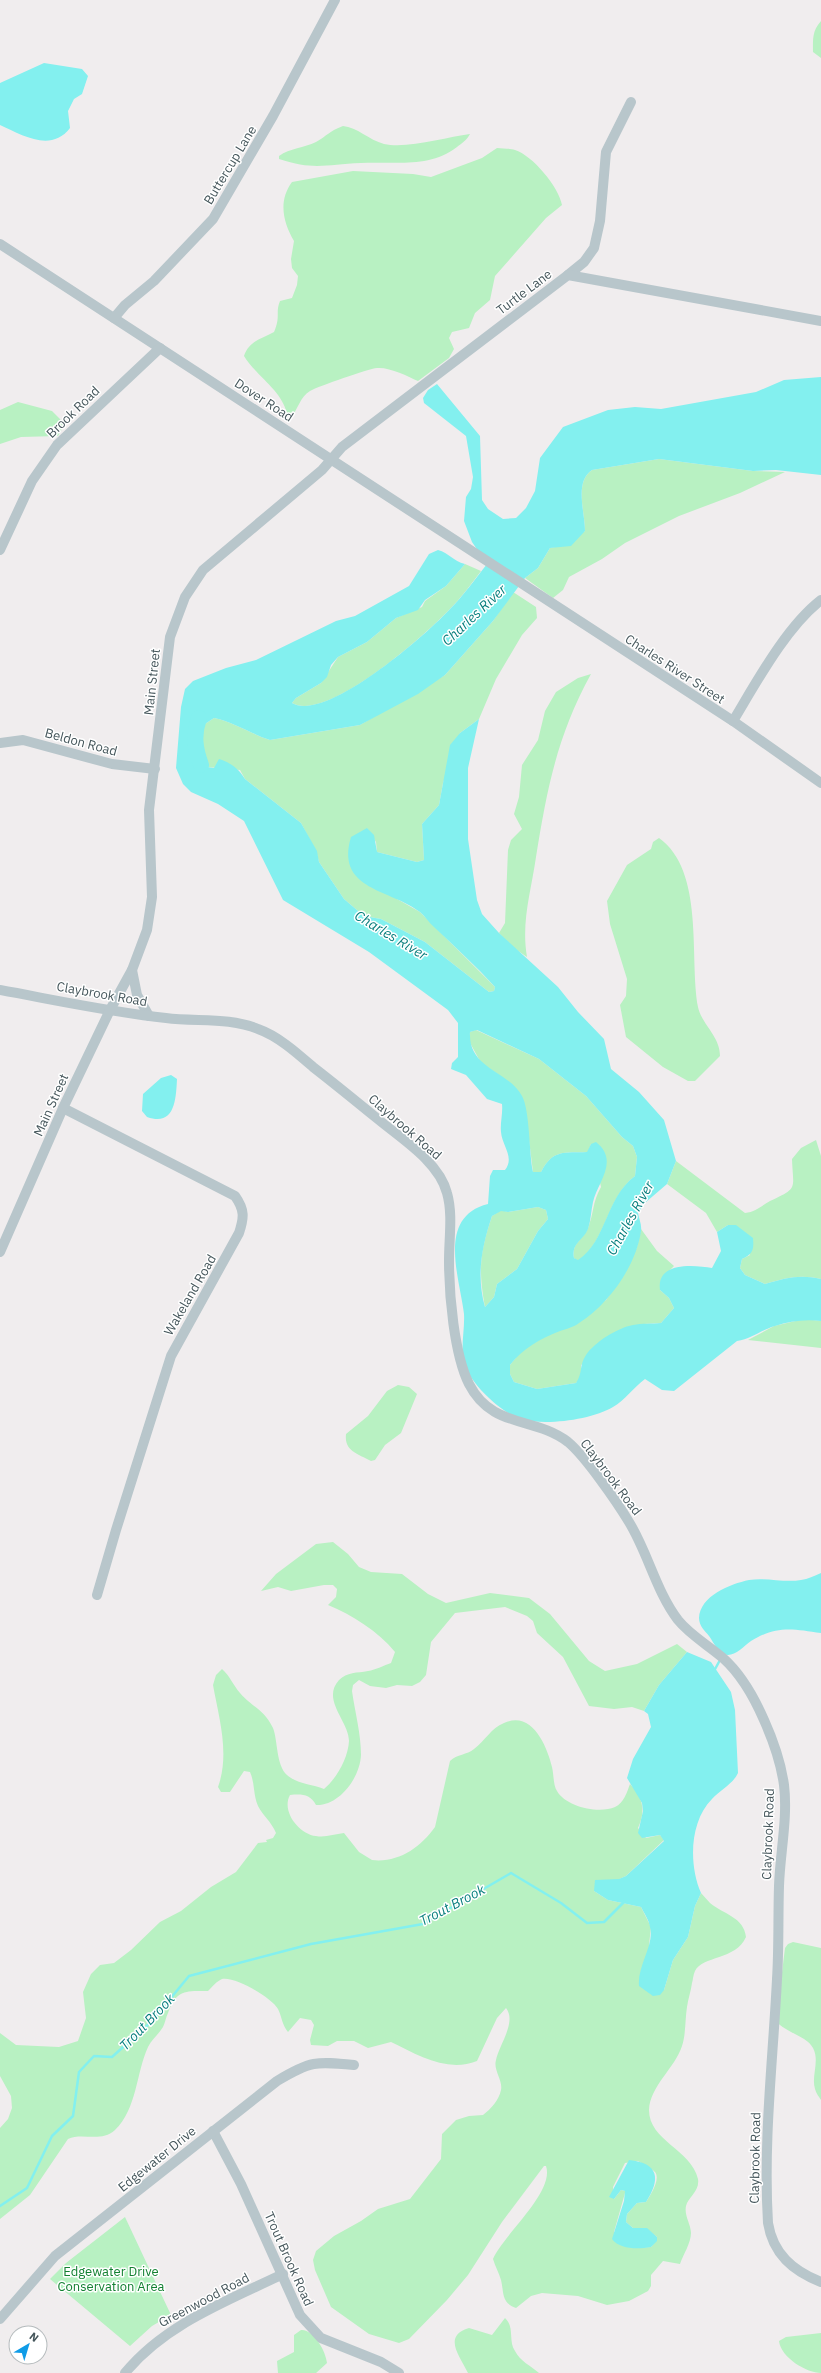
<svg xmlns="http://www.w3.org/2000/svg" width="821" height="2373" font-family="'IBM Plex Sans',sans-serif">
<style>
.green{fill:#b8f1c2;fill-rule:evenodd}
.water{fill:#83f0ef;fill-rule:evenodd}
.lines{fill:none;stroke-linecap:round;stroke-linejoin:round}
.stream{stroke:#83f0ef;stroke-width:2.5}
.river{stroke:#83f0ef;stroke-width:16}
.minor{stroke:#b8c6cb;stroke-width:10}
.labels{text-anchor:middle;dominant-baseline:central;stroke-width:3;stroke-linejoin:round;paint-order:stroke}
.street-label{font-size:13px;fill:#45565b;stroke:#fff}
.park-label{font-size:13px;fill:#128031;stroke:#fff}
.water-label{font-size:14px;font-style:italic;fill:#097f7e;stroke:#fff}
</style>
<rect width="100%" height="100%" fill="#f0edee"/>
<g class="green">
<path d="M821 21V58L813 52C813 39 812 31 821 21Z"/>
<path d="M343 126C357 127 369 140 384 144 408 149 446 137 470 134 467 140 462 143 457 147 428 169 394 161 361 163 327 164 315 171 279 159V156C290 148 304 148 316 142 327 136 329 131 343 126Z"/>
<path d="M497 148C503 149 510 148 515 150 532 155 559 187 562 205L546 218 495 276 490 300 475 313 469 328 452 332 449 338 454 349 449 358 418 381C407 376 390 367 377 368 368 369 319 386 310 391 300 397 298 409 291 418L287 414C282 390 256 376 244 356 249 341 261 339 274 332 281 316 275 313 280 301L292 298 297 285 298 276 292 268 291 259 294 241C283 222 278 201 292 182L353 171 413 174 431 177 482 158Z"/>
<polygon points="18,402 52,411 63,422 63,427 58,436 21,437 0,444 0,410"/>
<path d="M659 459 753 471 785 472 740 493 679 516 625 543 602 559 569 577 563 590 553 598 525 578 538 568 550 548 560 546 585 531C585 512 574 482 592 470Z"/>
<path d="M465 564 481 571C471 584 461 598 449 610 425 635 327 723 292 703L296 698 321 683 338 657 367 642 396 618 422 607 425 601 446 586Z"/>
<path d="M513 592 536 607 537 618 522 635 496 679 479 719 460 733 443 783 439 805 422 824 424 860 417 862 377 852 376 842 367 828 397 899 420 912 495 987 494 991 489 992 425 942 381 919 364 916 344 899 319 862 316 851 301 823 245 779 240 770 207 767 204 757 193 742 205 724 214 718C234 722 251 734 270 740L360 725 445 675 493 621Z"/>
<path d="M591 674C557 736 547 789 536 857 531 892 521 922 527 957L511 946 499 933 505 923 508 850 511 840 522 829 514 814 519 797 522 765 538 740 545 711 556 692 578 678Z"/>
<path d="M659 838C705 871 689 957 698 1007 702 1025 720 1036 720 1056L695 1081H688L663 1067 626 1037 620 1005 626 996 627 979 610 924 607 901 627 865 651 849 653 842Z"/>
<path d="M476 1030 539 1059 586 1096 622 1137 633 1146 637 1157 635 1176C606 1198 607 1241 578 1261L574 1258C571 1243 583 1240 588 1228 594 1213 592 1203 601 1187L591 1144 588 1152C564 1153 553 1149 541 1172H533L526 1116 499 1075 481 1063 469 1041 470 1032Z"/>
<path d="M816 1140 821 1156V1279C800 1274 785 1278 765 1284L745 1275 740 1268 742 1259 750 1255 728 1225 717 1232 706 1213 667 1184 676 1161 745 1213C756 1212 761 1206 770 1201 799 1188 793 1189 792 1159L801 1148Z"/>
<path d="M538 1207 546 1210 548 1219 538 1231 517 1269 497 1284 494 1297 485 1307C478 1269 480 1252 492 1216L501 1210 508 1212Z"/>
<polygon points="641,1229 657,1251 674,1266 662,1278 660,1290 669,1298 674,1308 661,1323 644,1324 581,1365 582,1376 576,1383 537,1389 514,1382 510,1374 510,1365 522,1350 606,1300 625,1273 637,1247"/>
<polygon points="804,1319 821,1321 821,1348 748,1340 774,1326"/>
<path d="M398 1385 409 1387 417 1394 401 1433 385 1445 375 1460 371 1461C358 1454 344 1451 346 1434L368 1416 387 1391Z"/>
<path d="M333 1542 348 1554 359 1567 371 1572 402 1574 428 1594 446 1603 490 1593 529 1598 550 1614 589 1661 605 1671 637 1664 677 1644 687 1652 659 1685 644 1711 632 1707 614 1709 589 1706 563 1657 537 1633 533 1621 527 1616 505 1607 455 1613 431 1642 426 1675 420 1682 412 1686 397 1685 386 1688 370 1686 359 1680 353 1685 352 1691C355 1712 361 1734 361 1755 360 1778 339 1806 316 1805 310 1794 302 1794 290 1795 281 1811 299 1834 316 1836 325 1838 334 1834 344 1833L359 1852 372 1860C398 1863 420 1848 435 1827L450 1761C457 1754 467 1755 474 1749 485 1741 491 1728 504 1723 532 1710 547 1746 552 1767 554 1775 553 1785 557 1791 566 1807 599 1814 615 1807 624 1803 627 1792 630 1784 643 1797 646 1811 638 1828L646 1838 660 1835 664 1840 626 1876 594 1891 608 1900 641 1907 651 1927 649 1945 664 1990 673 1960 688 1937 695 1906 701 1893C704 1896 707 1900 710 1903 723 1914 744 1917 746 1937 736 1960 702 1956 695 1971 693 1975 693 1980 692 1983 691 1991 688 1999 687 2007 685 2019 686 2034 682 2046 675 2068 650 2086 649 2110 649 2141 691 2149 698 2179 700 2191 688 2197 686 2206 684 2216 691 2224 691 2233 691 2243 683 2255 680 2264L663 2261 651 2275V2286L648 2291 629 2301 607 2305 578 2296 542 2293 531 2296 516 2308C501 2303 504 2292 501 2280 499 2273 495 2266 493 2259 503 2235 555 2192 546 2166H544L502 2222 468 2275 447 2300 409 2339 399 2343 369 2334 331 2307 315 2270 313 2260 316 2251 334 2236 361 2221 378 2209 410 2199 441 2159 442 2134 456 2120 469 2116 483 2115C491 2109 499 2100 501 2090 503 2080 493 2070 496 2060 499 2045 517 2022 506 2008L497 2018 477 2061C447 2073 418 2055 391 2042L368 2048 354 2041H337L328 2046 311 2045 310 2040 314 2025 311 2020 300 2018 288 2032C282 2025 282 2017 278 2009 272 1998 235 1976 222 1979 217 1981 212 1987 208 1991 187 1991 176 1989 168 2013 166 2017 165 2023 163 2027 159 2034 152 2039 148 2047 136 2073 137 2109 115 2130 101 2143 82 2132 68 2139L30 2195 0 2219V2128L8 2119 12 2108 11 2096 0 2076V2033L16 2045 59 2047 78 2041 86 2018 83 1992 91 1974 100 1965 114 1963 131 1950 160 1922 181 1911 211 1887 236 1872 258 1843 267 1842 266 1840 273 1838 276 1833C271 1821 263 1816 258 1806 253 1795 255 1783 250 1772L244 1771 230 1792H221L218 1787C230 1754 219 1718 213 1685L216 1675 222 1669C230 1676 233 1685 240 1693 253 1708 263 1708 273 1728 278 1741 276 1765 287 1775 297 1784 312 1784 324 1789 337 1778 348 1758 349 1741 349 1721 321 1700 339 1680 347 1672 357 1673 368 1671 376 1670 384 1665 391 1663L395 1652C378 1631 352 1615 328 1605L336 1597 337 1589 333 1585H324L291 1591 278 1587 261 1591 276 1574 316 1544ZM638 2161C643 2164 651 2168 655 2172 661 2179 650 2196 646 2202L637 2203 627 2214 626 2222 633 2228 647 2229 657 2237 656 2241 651 2247 633 2248 614 2232 625 2193V2191L621 2190 614 2199 613 2187 625 2163Z"/>
<path d="M793 1942 821 1948V2100C819 2097 816 2093 815 2089 811 2076 820 2061 813 2048 807 2036 786 2033 776 2021L785 1948 788 1944Z"/>
<polygon points="125,2217 171,2315 152,2326 130,2346 50,2279 66,2263"/>
<path d="M505 2318C515 2327 508 2341 515 2351 520 2361 531 2366 539 2373H468C460 2356 442 2336 469 2328L492 2335Z"/>
<path d="M301 2330C314 2329 326 2352 327 2363L316 2373H278L277 2361 294 2352V2335Z"/>
<path d="M821 2333V2373C807 2373 781 2358 779 2341L786 2337Z"/>
</g>
<g class="water">
<path d="M44 63 82 69 88 76 82 94 74 99 68 111 70 128C51 153 22 135 0 125V83Z"/>
<path d="M821 377V475L776 470 753 471 659 459 592 470C574 482 585 512 585 531L571 546 550 548 538 568 525 578 493 621 445 675 418 694 360 725 270 740C251 734 234 722 214 718L205 724 193 742 204 757 207 767 214 768 219 759C231 763 238 768 245 779L301 823 317 851 319 862 344 899 364 916 381 919 425 942 489 992 494 991 495 987C476 966 455 947 434 927 429 923 425 916 420 912 390 889 335 890 351 837L367 828 374 835 377 852 417 862 424 860 422 824 439 805 450 745 460 733 479 719 468 768V839L477 900 482 914 499 933 558 987 578 1012 604 1039 611 1069 639 1092 664 1120 676 1161 667 1184 646 1202 638 1213C639 1219 642 1225 641 1231 636 1266 609 1304 579 1323 574 1327 566 1329 560 1331 540 1339 523 1348 510 1365V1374L514 1382 537 1389 576 1383C583 1373 579 1365 586 1355 595 1342 617 1328 633 1325 642 1323 652 1324 661 1323L674 1308 669 1298 660 1290C656 1261 695 1265 712 1268L721 1251 717 1232 728 1225H736L753 1238C754 1250 753 1254 742 1259L740 1268 745 1275 765 1284C785 1278 800 1274 821 1279V1321C805 1319 790 1321 775 1326 761 1330 752 1339 737 1341L674 1391 662 1390 645 1379C633 1388 625 1400 613 1407 591 1420 545 1426 521 1419 502 1413 474 1387 466 1368 459 1351 465 1332 464 1314 460 1278 436 1217 488 1204L490 1176 493 1170H505C515 1157 502 1146 501 1132 500 1123 503 1114 502 1104L487 1099 466 1075 451 1069 452 1063 458 1057V1023L448 1010 369 952 283 900 244 821 218 804 191 792 183 784 176 768 181 707 185 689 193 681 226 668 256 660 336 621 355 616 409 586 429 554 438 550C449 553 453 561 465 564L446 586 425 600 418 610 396 618 367 642 338 657 331 665 327 677 321 683 296 698 292 703C326 723 427 634 450 609 464 595 475 579 487 564L472 542 464 521 466 497 471 489 473 477 466 436 424 403 423 398 428 390 437 384 480 436 482 500 488 509 503 519 516 518 526 508 535 491 540 458 563 427 608 410 635 407 661 409 756 392 784 380ZM477 1030 539 1059 586 1096 622 1137 633 1146 637 1157 635 1176C605 1198 607 1241 578 1260L574 1258C571 1243 583 1241 588 1229 591 1220 591 1211 593 1202 597 1183 620 1161 596 1142L591 1144 587 1152C564 1153 553 1149 541 1172H533C529 1154 530 1110 522 1096 508 1070 468 1069 470 1032ZM538 1207 546 1210 548 1219 538 1231 517 1269 497 1284 494 1297 485 1307C476 1275 482 1246 492 1216L501 1211 508 1212Z"/>
<path d="M171 1075 177 1079C176 1099 175 1127 147 1117L142 1111 143 1094 161 1078Z"/>
<path d="M821 1573V1633C793 1629 777 1625 751 1641 744 1646 736 1655 728 1655 719 1655 714 1643 709 1636 705 1631 699 1626 699 1618 700 1596 730 1584 749 1580 766 1577 784 1583 801 1580 808 1579 814 1576 821 1573Z"/>
<path d="M687 1652 711 1662 731 1692 735 1710 738 1773C733 1784 720 1790 712 1799 689 1822 689 1866 701 1893L695 1906 688 1937 673 1960 664 1990 660 1995 653 1996 639 1986C637 1966 655 1944 650 1927 649 1920 644 1913 641 1907L608 1900 594 1891 595 1880 619 1879 626 1876 664 1841 660 1835 642 1838 638 1833 643 1811 642 1803 627 1778 633 1759 651 1727 648 1714 644 1711 659 1685Z"/>
<path d="M629 2160C659 2163 661 2179 646 2202L637 2203 627 2214 626 2222 633 2228H647L657 2237V2241L651 2247C639 2249 620 2250 612 2239L624 2201 625 2191 621 2190 614 2199 609 2197Z"/>
</g>
<g class="lines">
<g class="stream">
<polyline points="714,1671 720,1660"/>
<polyline points="0,2206 27,2188 52,2136 73,2116 79,2072 94,2056 112,2057 151,2022 189,1976 311,1944 423,1924 511,1873 561,1903 587,1923 604,1922 624,1902"/>
</g>
<path class="river" d="M199 718C193 735 195 749 201 765"/>
<g class="minor">
<polyline points="0,244 733,721 821,783"/>
<polyline points="568,275 584,262 594,248 600,221 606,152 631,102"/>
<polyline points="114,318 125,305 154,281 213,219 273,116 335,0"/>
<polyline points="0,550 32,481 57,445 160,348"/>
<path d="M733 721C756 683 786 627 821 600"/>
<polyline points="0,743 23,740 112,764 155,769"/>
<polyline points="132,970 137,995 149,1016"/>
<path d="M0 990C55 1000 110 1012 166 1018 197 1022 229 1017 258 1029 278 1036 297 1053 313 1067 335 1084 357 1102 379 1120 402 1139 439 1162 447 1193 453 1214 449 1238 449 1260 449 1294 454 1354 469 1384 492 1429 534 1416 568 1442 585 1456 617 1502 629 1522 648 1553 656 1591 678 1620 690 1635 708 1645 723 1658 742 1675 754 1697 764 1720 773 1740 781 1763 784 1785 788 1818 780 1853 779 1886 778 1917 779 1948 777 1979 773 2060 763 2141 768 2223 773 2254 793 2271 821 2282"/>
<path d="M63 1108 235 1196C245 1210 244 1218 239 1233L171 1356 116 1530 97 1595"/>
<polyline points="0,1252 63,1108 110,1010 132,970 147,930 152,897 149,810 170,637 185,597 203,570 322,470 342,447 568,275 821,321"/>
<polyline points="213,2131 241,2184 300,2315 321,2338 381,2362 399,2373"/>
<path d="M0 2319 55 2256 277 2081C310 2061 316 2061 354 2065"/>
<path d="M125 2373C165 2324 227 2301 283 2274"/>
</g>
</g>
<g class="labels">
<g class="street-label">
<text transform="translate(230 165) rotate(-59)">Buttercup Lane</text>
<text transform="translate(524 292) rotate(-37)">Turtle Lane</text>
<text transform="translate(264 400) rotate(33)">Dover Road</text>
<text transform="translate(73 412) rotate(-44)">Brook Road</text>
<text transform="translate(675 669) rotate(33)">Charles River Street</text>
<text transform="translate(152 682) rotate(-84)">Main Street</text>
<text transform="translate(81 742) rotate(15)">Beldon Road</text>
<text transform="translate(102 994) rotate(10)">Claybrook Road</text>
<text transform="translate(51 1105) rotate(-66)">Main Street</text>
<text transform="translate(405 1127) rotate(41)">Claybrook Road</text>
<text transform="translate(190 1295) rotate(-60)">Wakeland Road</text>
<text transform="translate(611 1477) rotate(53)">Claybrook Road</text>
<text transform="translate(768 1834) rotate(-88)">Claybrook Road</text>
<text transform="translate(755 2158) rotate(-89)">Claybrook Road</text>
<text transform="translate(157 2159) rotate(-39)">Edgewater Drive</text>
<text transform="translate(289 2259) rotate(66)">Trout Brook Road</text>
<text transform="translate(204 2300) rotate(-28)">Greenwood Road</text>
</g>
<g class="park-label">
<text x="111" y="2271">Edgewater Drive<tspan x="111" dy="15">Conservation Area</tspan></text>
</g>
<g class="water-label">
<text transform="translate(474 615) rotate(-43)">Charles River</text>
<text transform="translate(391 935) rotate(31)">Charles River</text>
<text transform="translate(630 1218) rotate(-61)">Charles River</text>
<text transform="translate(452 1905) rotate(-28)">Trout Brook</text>
<text transform="translate(147 2022) rotate(-46)">Trout Brook</text>
</g>
</g>
<g transform="translate(28 2345) rotate(38)"><circle r="19" fill="#ffffff" stroke="#b5bbbd"/>
<path d="M0-3L7 15L0 10L-7 15Z" fill="#109ce7"/>
<text y="-6" font-size="11" font-weight="bold" text-anchor="middle" fill="#45565b">N</text>
</g>
</svg>
